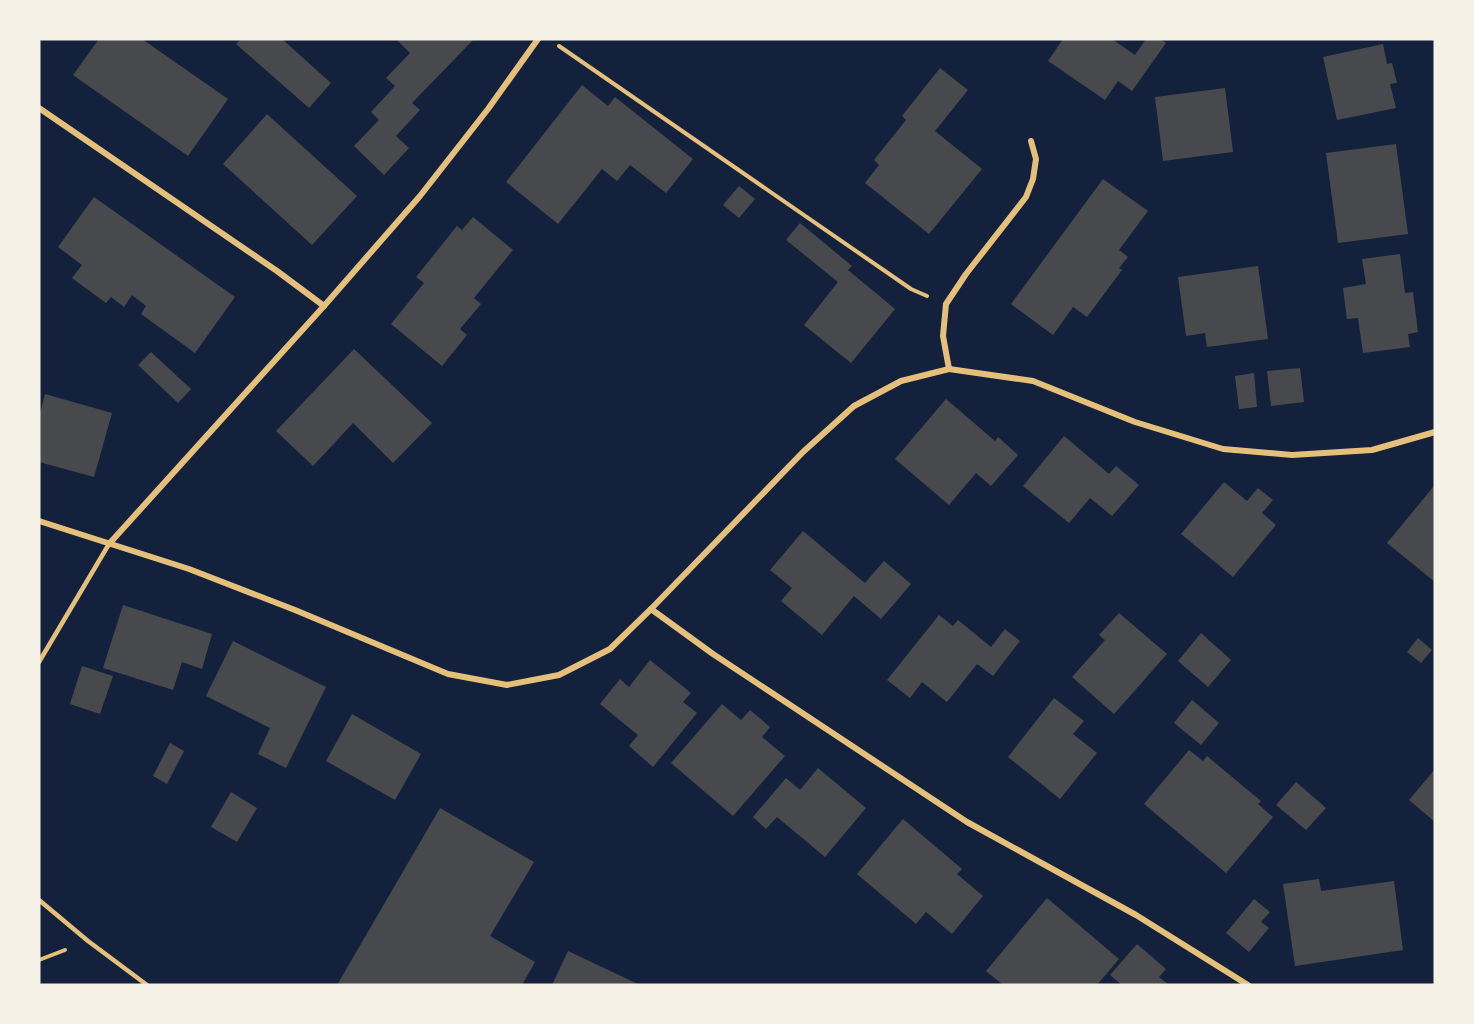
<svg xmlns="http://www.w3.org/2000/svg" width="1474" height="1024" font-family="'Noto Sans',sans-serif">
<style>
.building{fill:#48494c}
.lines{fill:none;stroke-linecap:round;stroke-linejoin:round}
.path{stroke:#e5c07b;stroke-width:4}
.service{stroke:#e5c07b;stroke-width:4.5}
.minor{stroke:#e5c07b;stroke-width:6}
</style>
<rect width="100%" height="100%" fill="#14213d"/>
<g class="building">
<polygon points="99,39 142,39 228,99 188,156 73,75"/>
<polygon points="241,39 282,39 331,83 309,108 236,44"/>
<polygon points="396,39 474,39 412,103 420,110 396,136 409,148 384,175 354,146 379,120 371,112 395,86 386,78 410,53"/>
<polygon points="1063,39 1112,39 1135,55 1146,39 1160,39 1166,43 1132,91 1118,81 1105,100 1048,61"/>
<polygon points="1383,44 1387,64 1392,63 1397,83 1390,84 1396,108 1337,120 1323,57"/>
<polygon points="940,68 968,90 935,131 982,169 929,234 865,183 879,165 874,160 906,120 902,116"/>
<polygon points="582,85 608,106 615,97 693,159 666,193 630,165 617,181 602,169 558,224 506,182"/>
<polygon points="1225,88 1233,152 1163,161 1155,97"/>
<polygon points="267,114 357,196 312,245 223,164"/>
<polygon points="1396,144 1408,234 1338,243 1326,153"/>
<polygon points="1103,179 1148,211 1119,250 1128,257 1119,268 1122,270 1087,317 1073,307 1053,335 1011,304"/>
<polygon points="739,186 755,199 739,218 723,205"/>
<polygon points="94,197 235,297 195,353 141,314 146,306 132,295 124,307 111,297 106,303 72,278 82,265 58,247"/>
<polygon points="473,217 513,250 474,298 481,304 460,329 467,335 442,366 391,324 424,283 416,277 457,226 462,230"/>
<polygon points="800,223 852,266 848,270 895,309 851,363 804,325 838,282 786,240"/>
<polygon points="1400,254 1405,293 1413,292 1418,332 1408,334 1410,347 1363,353 1358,318 1347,319 1343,288 1366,284 1362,259"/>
<polygon points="1258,266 1268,339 1207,347 1205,333 1186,336 1178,277"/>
<polygon points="354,349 432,423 393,463 353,423 313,466 276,431"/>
<polygon points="151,352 191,389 178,403 138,365"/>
<polygon points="1300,368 1304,402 1271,406 1267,371"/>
<polygon points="1254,373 1257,407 1239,409 1235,376"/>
<polygon points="45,394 112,413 94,477 39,462 39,417"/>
<polygon points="946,399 995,441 998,437 1018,455 991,486 976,473 949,505 895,459"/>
<polygon points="1064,436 1109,474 1116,466 1139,485 1112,516 1090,498 1069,523 1023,486"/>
<polygon points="1224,482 1247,501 1258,488 1273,500 1262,513 1276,525 1233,577 1181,534"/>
<polygon points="1434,486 1435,487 1435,582 1387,543"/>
<polygon points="803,531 865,583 884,561 911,584 881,619 854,596 822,635 781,601 792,588 770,570"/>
<polygon points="123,605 212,634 202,669 182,662 173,690 103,668"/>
<polygon points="1119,613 1167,654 1114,714 1072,677 1105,640 1099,635"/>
<polygon points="939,615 953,626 958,620 991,647 1005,629 1020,641 993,676 977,664 947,702 922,682 910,698 887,680"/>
<polygon points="1201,633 1231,660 1208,687 1178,661"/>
<polygon points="1418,638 1432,650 1421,663 1407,652"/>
<polygon points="233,641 326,687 286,768 258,754 270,728 206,696"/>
<polygon points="650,660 691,693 683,702 697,713 653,767 629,746 638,735 600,704 620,679 629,687"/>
<polygon points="82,666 113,676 100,714 70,704"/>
<polygon points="1054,698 1084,721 1073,734 1097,753 1060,799 1008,757"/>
<polygon points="1192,700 1219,723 1201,745 1174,723"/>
<polygon points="722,704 741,720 750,710 761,719 770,727 762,737 785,756 733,816 671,763"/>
<polygon points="352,714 421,754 395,800 326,761"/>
<polygon points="170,743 184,751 167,784 153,776"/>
<polygon points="1189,750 1203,761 1207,756 1261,801 1258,804 1273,817 1226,873 1144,804"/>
<polygon points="818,768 866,808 825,857 777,817 766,829 753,817 786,778 800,790"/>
<polygon points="1435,769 1435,822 1409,800"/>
<polygon points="1296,782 1326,808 1306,830 1276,805"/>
<polygon points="231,792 257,808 237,842 211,827"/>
<polygon points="440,808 534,862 490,936 535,962 522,985 337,985"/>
<polygon points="903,819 962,869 957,874 983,896 952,934 926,912 916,924 857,874"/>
<polygon points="1319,879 1321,891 1394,881 1403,950 1295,966 1283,884"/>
<polygon points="1047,898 1119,959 1097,985 1003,985 986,971"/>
<polygon points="1254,899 1270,912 1261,922 1269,928 1249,952 1226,933"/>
<polygon points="1137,944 1166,969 1159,977 1169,985 1122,985 1110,975"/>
<polygon points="568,951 640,985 552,985"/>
</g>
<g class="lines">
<g class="path">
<polyline points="559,46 911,289 927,296"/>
<polyline points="39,960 65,950"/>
</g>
<g class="service">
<polyline points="39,662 109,544"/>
<polyline points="39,900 88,941 147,985"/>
</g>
<g class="minor">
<polyline points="39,108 277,271 324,306"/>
<polyline points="949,369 943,336 946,304 966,274 1026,197 1033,179 1036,159 1031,141"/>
<polyline points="39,521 189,569 295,610 448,674 507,685 559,675 610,649 651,609 803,452 854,406 901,381 949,369 1033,381 1135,422 1223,449 1292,455 1372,450 1435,432"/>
<polyline points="109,544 324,306 420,196 488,109 538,39"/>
<polyline points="651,609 713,654 967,822 1136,915 1248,985"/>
</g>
</g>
<rect width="1474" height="1024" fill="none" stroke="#f6f1e7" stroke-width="81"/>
</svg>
